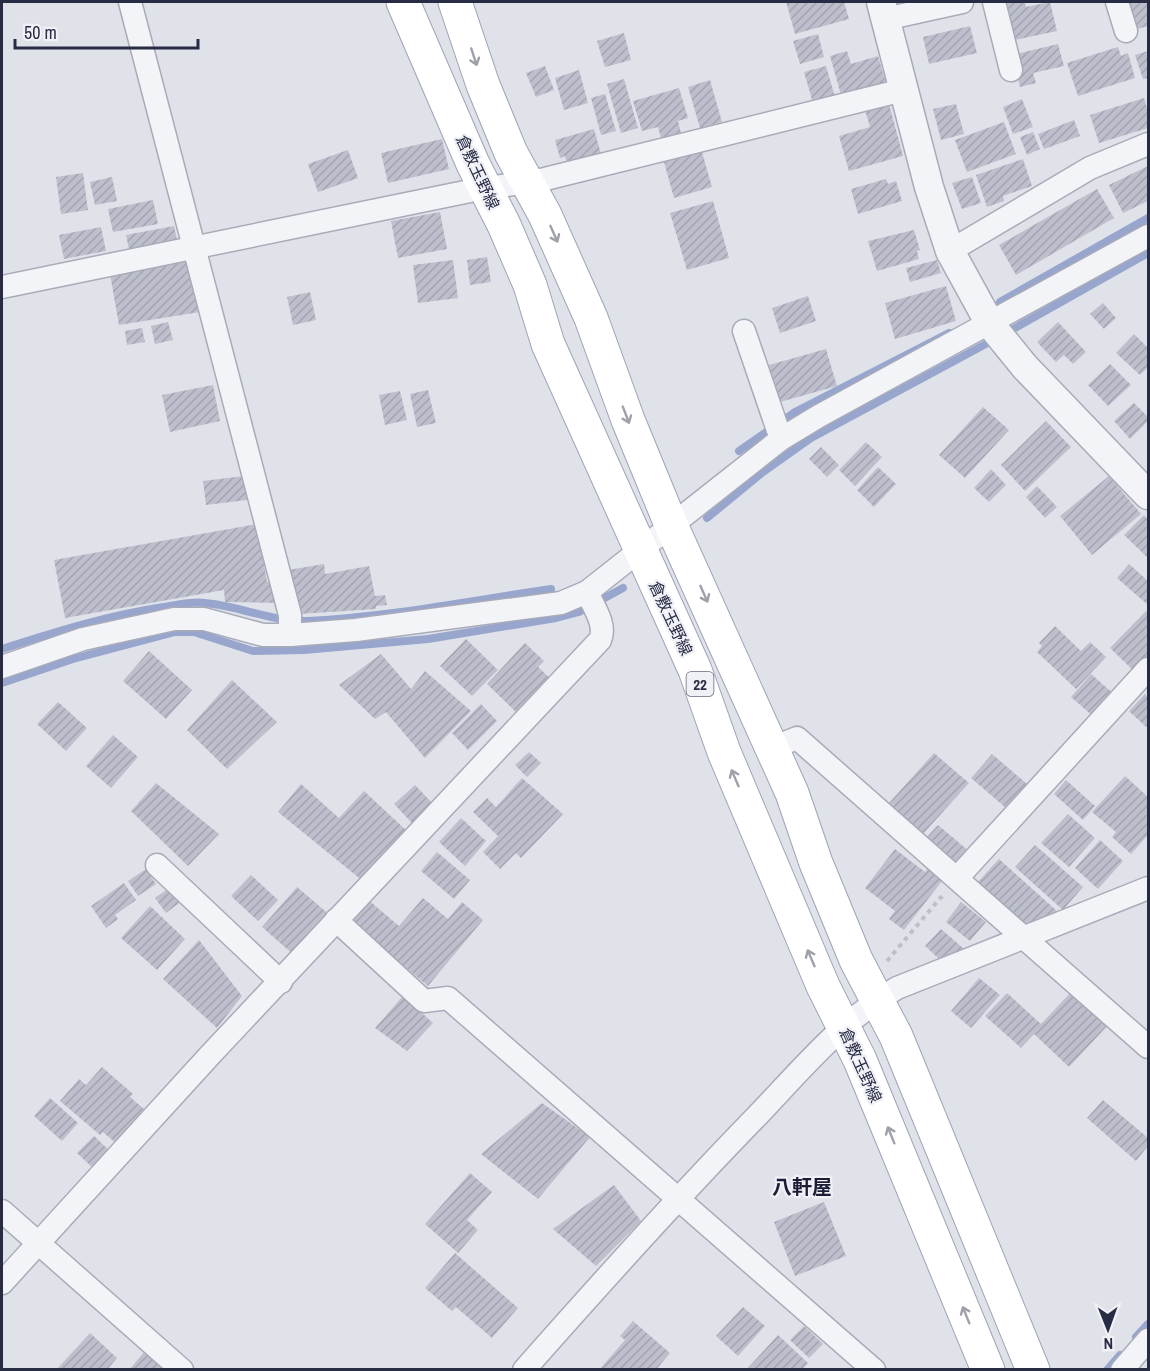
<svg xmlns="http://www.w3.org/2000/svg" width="1150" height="1371" font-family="'Archivo Narrow','Noto Sans JP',sans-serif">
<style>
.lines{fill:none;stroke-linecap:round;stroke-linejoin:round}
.stream{stroke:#98a6cd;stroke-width:8}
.building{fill:url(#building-hatch)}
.minor-casing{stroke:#a8abb8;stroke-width:25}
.tertiary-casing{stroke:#a8abb8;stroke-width:31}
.primary-casing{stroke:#9ea3b7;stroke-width:35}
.path{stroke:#bec0c9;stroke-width:4;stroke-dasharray:4.5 4.5;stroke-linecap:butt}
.minor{stroke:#f3f4f8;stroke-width:22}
.tertiary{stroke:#f3f4f8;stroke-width:28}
.primary{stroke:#fff;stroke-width:33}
.oneway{stroke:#9ea0aa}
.labels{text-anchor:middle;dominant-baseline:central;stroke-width:4.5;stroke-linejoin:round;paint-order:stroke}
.shield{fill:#f0f1f7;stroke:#636679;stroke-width:1.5}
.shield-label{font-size:15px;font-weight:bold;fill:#272b43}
.street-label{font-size:16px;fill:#272b43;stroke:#f0f1f7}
.quarter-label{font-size:20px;font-weight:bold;fill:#1a1d34;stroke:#f0f1f7}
</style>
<defs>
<pattern id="building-hatch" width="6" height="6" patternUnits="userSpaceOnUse" patternTransform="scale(1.5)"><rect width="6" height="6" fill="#bdbfcd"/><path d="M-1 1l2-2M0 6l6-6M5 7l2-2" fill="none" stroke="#a2a4b1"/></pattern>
</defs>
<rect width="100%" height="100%" fill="#e0e2ea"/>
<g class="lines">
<g class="stream">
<polyline points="1000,302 1148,218"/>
<polyline points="1006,333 1148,253"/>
<polyline points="739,451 795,412 949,333"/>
<polyline points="707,518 763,472 811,438 995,339"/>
<path d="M2 649C55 632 109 615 164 607 178 605 191 601 205 603 240 606 272 622 308 621 389 617 470 601 551 589"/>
<polyline points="2,683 73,659 175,632 194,632 253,651 304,650 428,639 556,618 579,612 623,588"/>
<polyline points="1136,1337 1148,1324"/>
<polyline points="1107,1370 1120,1355"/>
</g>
</g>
<g class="building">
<polygon points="786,2 844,2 849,19 795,34"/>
<polygon points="1025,2 1026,7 1050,2 1057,31 1015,40 1007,3"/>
<polygon points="1129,2 1148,2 1148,26 1137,29"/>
<polygon points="970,26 977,53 929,64 923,37"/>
<polygon points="624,33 631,60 605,67 597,41"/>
<polygon points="818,34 824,57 800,64 793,41"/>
<polygon points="1058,44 1064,66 1033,73 1036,83 1020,87 1012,55"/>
<polygon points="1118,47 1121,56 1128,53 1135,78 1078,96 1067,63"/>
<polygon points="847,51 851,64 878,56 886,83 841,95 830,56"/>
<polygon points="1148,51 1148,78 1143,79 1135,55"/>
<polygon points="545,66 554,90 536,97 526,73"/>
<polygon points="826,66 835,97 813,103 804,72"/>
<polygon points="579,70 588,103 564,110 555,78"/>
<polygon points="624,79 638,128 621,133 607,84"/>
<polygon points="710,80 722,122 700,128 688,87"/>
<polygon points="679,88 688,118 678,121 681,133 661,138 658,127 642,131 633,101"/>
<polygon points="605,94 616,131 601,135 591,98"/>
<polygon points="1144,98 1148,111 1148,128 1099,143 1090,115"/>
<polygon points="1022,99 1033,127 1013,134 1003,107"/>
<polygon points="889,104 903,156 849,171 839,136 870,127 865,110"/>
<polygon points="956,104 964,134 941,140 933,109"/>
<polygon points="1074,120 1080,136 1044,149 1038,134"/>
<polygon points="1004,122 1016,154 967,172 955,140"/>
<polygon points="594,129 601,154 567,164 565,156 560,158 555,140"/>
<polygon points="1033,132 1040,149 1027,155 1020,137"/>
<polygon points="442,139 449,169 388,183 381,153"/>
<polygon points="348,150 358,178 318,192 308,164"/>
<polygon points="702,152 712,187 674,198 664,162"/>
<polygon points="1023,159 1032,186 1003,196 1004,201 987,207 976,175"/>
<polygon points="1148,166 1148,201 1123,213 1109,185"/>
<polygon points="83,173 88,210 61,214 56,177"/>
<polygon points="112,177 117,201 95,205 90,182"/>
<polygon points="972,177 981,203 962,209 952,183"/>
<polygon points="886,179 888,184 896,181 902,201 858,214 851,189"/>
<polygon points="1097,189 1114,218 1016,275 999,245"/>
<polygon points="153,200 158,224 113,232 108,209"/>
<polygon points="713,201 729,258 687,270 670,213"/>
<polygon points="440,212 447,249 398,258 391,221"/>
<polygon points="174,226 178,245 130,254 126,235"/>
<polygon points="101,227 106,251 64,259 59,235"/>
<polygon points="914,230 920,250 917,251 919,259 877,271 868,241"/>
<polygon points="487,257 491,282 470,285 467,260"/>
<polygon points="453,260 458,298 418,303 413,265"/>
<polygon points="937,260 941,273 910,282 906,268"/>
<polygon points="186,261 200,312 119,325 110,274"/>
<polygon points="946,286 956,321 895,339 885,303"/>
<polygon points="310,292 316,320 293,325 287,297"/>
<polygon points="808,296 816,321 780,333 772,308"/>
<polygon points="1103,303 1116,318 1104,329 1090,314"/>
<polygon points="168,322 173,340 155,344 151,326"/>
<polygon points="1058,322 1086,352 1073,364 1064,355 1056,362 1037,342"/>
<polygon points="142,328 145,342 127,345 125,331"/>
<polygon points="1134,334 1148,348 1148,367 1140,375 1116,353"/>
<polygon points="826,349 837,386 780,402 769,365"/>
<polygon points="1110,364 1131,385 1108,406 1088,385"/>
<polygon points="213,385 220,421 170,432 162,395"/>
<polygon points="428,390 436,423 417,427 410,394"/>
<polygon points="400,391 407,420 385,425 379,395"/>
<polygon points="1134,403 1148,417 1148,421 1130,439 1114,421"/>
<polygon points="983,407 1009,430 965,478 939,455"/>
<polygon points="1046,421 1071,447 1025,491 1001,465"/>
<polygon points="866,442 882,457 855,486 839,470"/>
<polygon points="821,447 839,465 827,477 809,459"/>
<polygon points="878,467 896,484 874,507 857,490"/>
<polygon points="991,469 1006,485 989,502 974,488"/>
<polygon points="244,476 247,500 206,505 203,481"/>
<polygon points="1109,476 1141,514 1092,555 1060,516"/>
<polygon points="1037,486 1057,507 1045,518 1026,497"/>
<polygon points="1144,515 1148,520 1147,557 1124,535"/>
<polygon points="257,524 267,582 276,582 278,603 225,602 224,590 65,618 54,560"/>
<polygon points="324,564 325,574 369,566 375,596 385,595 387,605 376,606 376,609 299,614 288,570"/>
<polygon points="1129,564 1148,581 1148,605 1117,578"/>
<polygon points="1146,611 1148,613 1148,665 1138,675 1110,648"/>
<polygon points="1055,626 1081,651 1090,642 1106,657 1076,689 1037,652 1042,646 1039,643"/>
<polygon points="466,639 498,670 472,696 440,666"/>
<polygon points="525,643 544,661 538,667 552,680 519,715 487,684"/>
<polygon points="149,651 192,690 166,719 123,681"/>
<polygon points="381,654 411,689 425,671 471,711 425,758 386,712 375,719 339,685"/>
<polygon points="1091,674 1115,695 1095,718 1071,697"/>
<polygon points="232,680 277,722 227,769 187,730"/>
<polygon points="1145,694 1148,698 1148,724 1146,727 1129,711"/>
<polygon points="58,702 87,728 66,751 37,724"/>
<polygon points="481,704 497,721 468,750 452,733"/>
<polygon points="113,735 138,757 111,788 86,766"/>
<polygon points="529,752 541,763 527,777 515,765"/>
<polygon points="934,753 969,783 923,834 889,803"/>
<polygon points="992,754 1027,784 1006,808 971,778"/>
<polygon points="1125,776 1148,797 1148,835 1131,854 1112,837 1116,832 1092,812"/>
<polygon points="522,778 563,814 521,858 516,853 500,869 483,852 498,836 473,812 487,798 496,807"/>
<polygon points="1066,780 1095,806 1083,820 1054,794"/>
<polygon points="156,783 219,834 188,866 131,811"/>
<polygon points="301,784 339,818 364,791 408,832 364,882 278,812"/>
<polygon points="415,785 434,805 413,824 394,804"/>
<polygon points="1068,814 1095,838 1069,867 1041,843"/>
<polygon points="461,818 486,841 465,866 439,842"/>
<polygon points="938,825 970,852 958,867 925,839"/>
<polygon points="1100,840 1123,861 1098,889 1075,868"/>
<polygon points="1035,845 1083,887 1063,910 1015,867"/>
<polygon points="895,849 925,872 934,861 949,872 904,930 889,919 895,911 865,888"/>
<polygon points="437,852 470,880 454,899 421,871"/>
<polygon points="999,859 1057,911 1030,929 975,885"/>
<polygon points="146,869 156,884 138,896 128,881"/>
<polygon points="251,875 278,900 258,921 231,896"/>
<polygon points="124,883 136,900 115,915 118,919 106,928 91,906"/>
<polygon points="297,887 331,916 295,956 262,927"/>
<polygon points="169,888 179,903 166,913 155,898"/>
<polygon points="366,898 399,926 423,898 448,919 462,902 483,920 428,986 348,919"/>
<polygon points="961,902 986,922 970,941 946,922"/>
<polygon points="150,906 185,939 157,970 121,938"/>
<polygon points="941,929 964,949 948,967 925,946"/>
<polygon points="199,940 242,996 217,1028 163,979"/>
<polygon points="979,978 1000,995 971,1028 951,1011"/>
<polygon points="1074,989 1111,1022 1069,1067 1034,1034 1021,1048 985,1016 1007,993 1041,1024"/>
<polygon points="403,996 433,1023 407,1051 375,1028"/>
<polygon points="102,1067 133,1094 130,1097 144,1109 128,1127 132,1131 119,1146 103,1132 100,1135 60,1101 79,1079 86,1085"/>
<polygon points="50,1098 78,1123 62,1141 34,1116"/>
<polygon points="1103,1100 1148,1138 1148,1146 1136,1161 1087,1118"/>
<polygon points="542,1103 590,1137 538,1199 481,1154"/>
<polygon points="94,1136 113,1154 96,1171 77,1153"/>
<polygon points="470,1173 492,1192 467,1220 478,1230 458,1253 425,1224"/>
<polygon points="614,1185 641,1221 596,1266 553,1229"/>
<polygon points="824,1202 846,1256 795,1276 774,1222"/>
<polygon points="455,1253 518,1308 492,1338 456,1307 452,1311 425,1288"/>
<polygon points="743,1307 765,1326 738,1356 716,1336"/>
<polygon points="633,1321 670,1353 656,1370 599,1370 625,1340 620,1336"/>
<polygon points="804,1326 823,1344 809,1358 790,1340"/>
<polygon points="90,1333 117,1358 107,1370 56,1370"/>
<polygon points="778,1335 808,1363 802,1370 746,1370"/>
<polygon points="145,1351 166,1370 129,1370"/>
</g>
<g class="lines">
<defs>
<g id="minor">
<polyline points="130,2 290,615 290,635"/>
<polyline points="994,2 1011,70"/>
<polyline points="1117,2 1126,31"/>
<polyline points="885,19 962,2"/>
<polyline points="950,251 1090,168 1148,144"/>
<polyline points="2,287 470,191 545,179 903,90"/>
<polyline points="744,331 781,439"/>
<polyline points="2,667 83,639 174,619 204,619 263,635 290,635 356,630 561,603 587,592 781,439 819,416 1148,236"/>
<polyline points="772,748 797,738 1148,1047"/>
<polyline points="157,865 281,982"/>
<polyline points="958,877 1148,669"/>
<polyline points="336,920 424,1001 448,998 874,1370"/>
<polyline points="2,1211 182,1370"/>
<path d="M2 1283 211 1054 600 640C607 625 593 606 587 592"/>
<path d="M524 1370C600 1284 677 1198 757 1116 801 1070 842 1020 897 988L1148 888"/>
<polyline points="1122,1370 1148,1340"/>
</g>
<polyline id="tertiary" points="881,2 929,187 950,251 990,324 1025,367 1148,495"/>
<g id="primary">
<polyline points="403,2 473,164 504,225 530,285 548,344 695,670 724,752 823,986 860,1060 988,1370"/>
<polyline points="455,2 483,85 511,153 545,215 591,318 628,420 672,527 792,793 816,863 856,960 896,1036 1033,1370"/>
</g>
</defs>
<use href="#minor" class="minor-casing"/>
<use href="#tertiary" class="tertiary-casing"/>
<use href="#primary" class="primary-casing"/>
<polyline class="path" points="887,961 942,896"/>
<use href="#minor" class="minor"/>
<use href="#tertiary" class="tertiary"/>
<use href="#primary" class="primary"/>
</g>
<defs><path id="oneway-shaft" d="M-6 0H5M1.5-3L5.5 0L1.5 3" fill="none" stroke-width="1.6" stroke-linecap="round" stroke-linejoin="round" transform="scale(1.5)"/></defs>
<g class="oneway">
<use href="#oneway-shaft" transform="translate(474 57) rotate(72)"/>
<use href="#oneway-shaft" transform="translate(554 234) rotate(66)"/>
<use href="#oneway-shaft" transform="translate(626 415) rotate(69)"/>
<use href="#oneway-shaft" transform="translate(704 594) rotate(66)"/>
<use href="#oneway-shaft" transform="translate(735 778) rotate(-113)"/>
<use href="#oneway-shaft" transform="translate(811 958) rotate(-113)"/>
<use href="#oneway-shaft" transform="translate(891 1135) rotate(-112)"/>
<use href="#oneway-shaft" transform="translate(966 1315) rotate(-112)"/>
</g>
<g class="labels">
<rect class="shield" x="686.5" y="672" width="27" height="24" rx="4.5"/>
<g class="shield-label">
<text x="700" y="684">22</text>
</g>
<g class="street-label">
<text transform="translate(478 172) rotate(65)">倉敷玉野線</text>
<text transform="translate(671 618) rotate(65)">倉敷玉野線</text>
<text transform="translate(861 1065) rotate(66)">倉敷玉野線</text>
</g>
<g class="quarter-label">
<text x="802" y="1186">八軒屋</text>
</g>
</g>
<rect width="1150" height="1371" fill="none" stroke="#272b43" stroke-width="6"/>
<g transform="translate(1108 1329) rotate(179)" stroke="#f0f1f7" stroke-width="4.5" paint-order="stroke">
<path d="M0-4.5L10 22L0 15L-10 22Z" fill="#272b43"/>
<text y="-9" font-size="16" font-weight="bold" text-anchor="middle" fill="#272b43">N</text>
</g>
<path d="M15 39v9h183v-9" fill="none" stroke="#272b43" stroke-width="3"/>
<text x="24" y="39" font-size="18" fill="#272b43" stroke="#f0f1f7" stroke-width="4.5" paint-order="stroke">50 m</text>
</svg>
